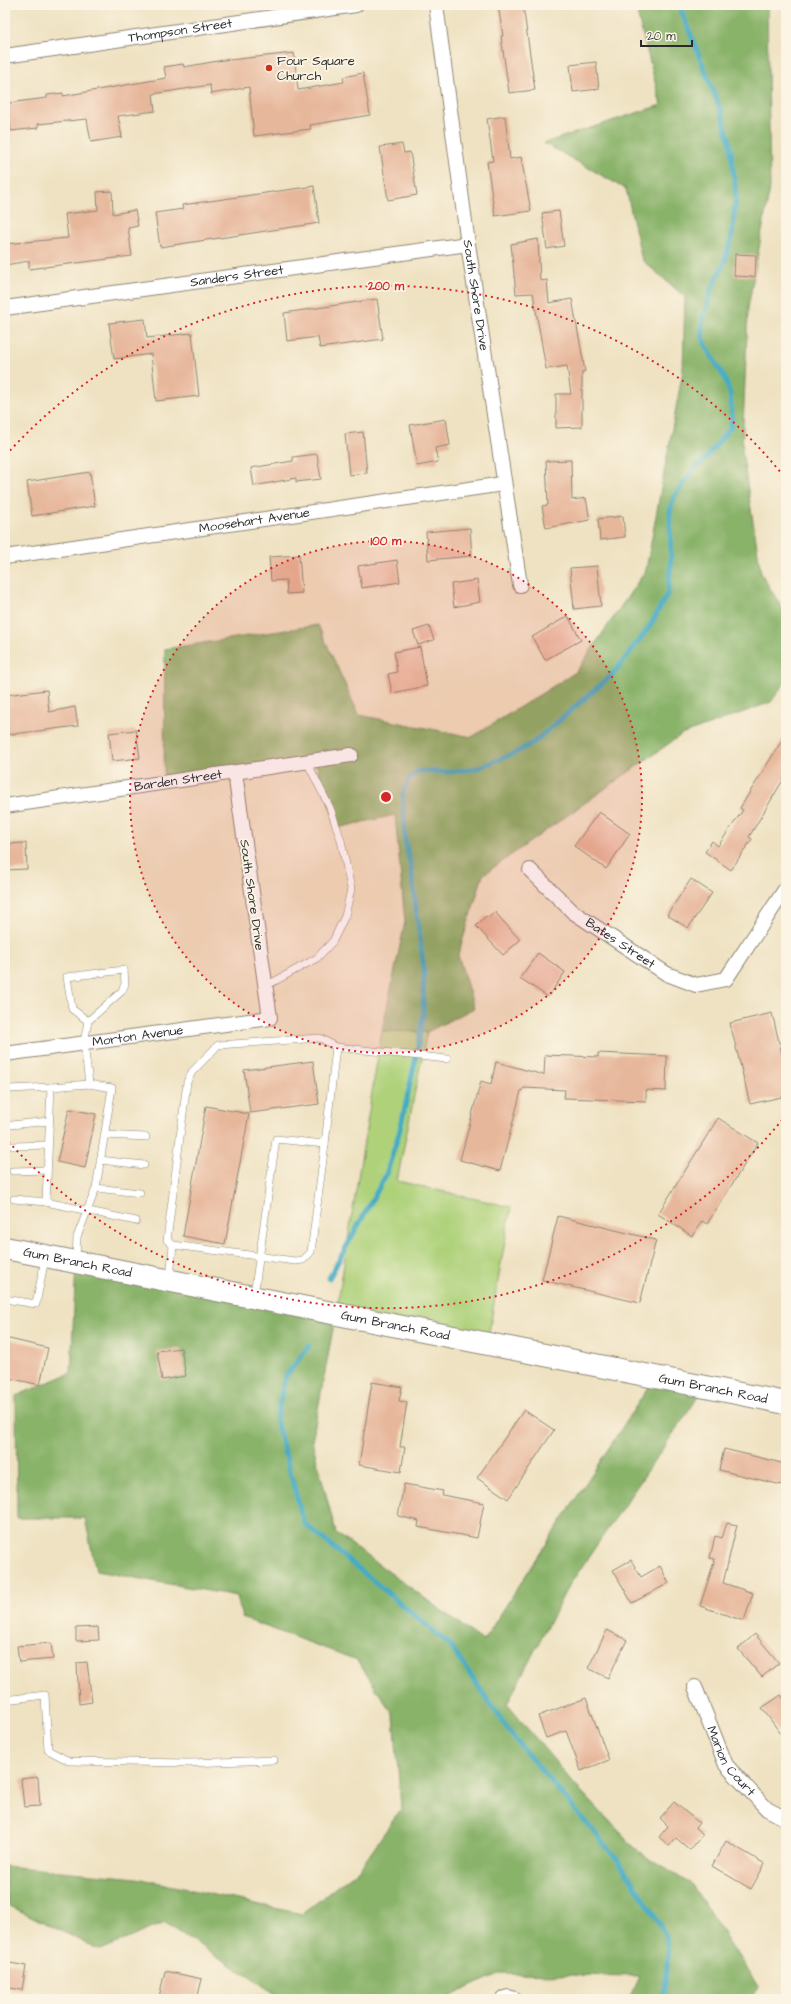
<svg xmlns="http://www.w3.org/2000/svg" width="791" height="2004" font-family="'Architects Daughter',sans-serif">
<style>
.green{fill:#aed17a;stroke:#6c7e52}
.forest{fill:#8ab36a;stroke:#5a6f4a}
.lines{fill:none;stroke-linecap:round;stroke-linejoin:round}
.stream{stroke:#44abc4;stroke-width:5}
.building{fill:#e7b79b}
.lane-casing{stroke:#8d8676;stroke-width:8}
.street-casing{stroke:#8d8676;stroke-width:16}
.primary-casing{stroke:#8d8676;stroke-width:24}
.lane{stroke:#fff;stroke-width:7}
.street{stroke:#fff;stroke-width:14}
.primary{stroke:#fff;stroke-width:22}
.ring{fill:none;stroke:#d62828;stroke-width:2;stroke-dasharray:2 4}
.poi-dot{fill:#c8321e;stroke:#fcf5e5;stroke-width:1.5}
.labels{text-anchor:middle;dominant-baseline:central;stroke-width:3.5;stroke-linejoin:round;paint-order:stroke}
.street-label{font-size:13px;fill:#2b2b2b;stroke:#fcf5e5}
.poi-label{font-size:13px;fill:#2b2b2b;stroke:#fcf5e5;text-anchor:start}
.centre{fill:#d62828;stroke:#fcf5e5;stroke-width:2}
.ring-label{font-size:12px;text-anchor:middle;font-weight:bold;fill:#d62828;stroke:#fcf5e5;stroke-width:3.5;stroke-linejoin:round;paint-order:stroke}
</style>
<rect width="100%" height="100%" fill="#fcf5e5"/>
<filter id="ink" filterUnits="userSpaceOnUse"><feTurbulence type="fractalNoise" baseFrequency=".025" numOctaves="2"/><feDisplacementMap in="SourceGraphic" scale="8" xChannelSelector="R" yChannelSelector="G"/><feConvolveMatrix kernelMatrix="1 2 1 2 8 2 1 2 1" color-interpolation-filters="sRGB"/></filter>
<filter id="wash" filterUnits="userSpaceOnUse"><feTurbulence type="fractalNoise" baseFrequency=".012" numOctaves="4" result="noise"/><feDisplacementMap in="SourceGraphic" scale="16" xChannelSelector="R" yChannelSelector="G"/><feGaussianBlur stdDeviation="0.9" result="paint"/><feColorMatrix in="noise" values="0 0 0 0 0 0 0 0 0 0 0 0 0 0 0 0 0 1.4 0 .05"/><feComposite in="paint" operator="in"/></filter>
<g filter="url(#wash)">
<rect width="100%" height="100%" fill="#efe2c2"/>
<polygon class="green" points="382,1031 427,1032 397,1181 511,1207 487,1343 336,1313"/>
<g class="forest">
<polygon points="635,5 767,5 770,188 748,308 742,451 761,573 786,615 786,681 771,702 681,735 483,875 458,955 474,1008 427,1032 382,1031 405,922 395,815 337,828 315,761 164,783 165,649 318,625 359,715 472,737 576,672 646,570 683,370 685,297 642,260 626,189 544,143 661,105"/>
<polygon points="76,1262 336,1313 312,1441 336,1533 483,1641 655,1377 705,1387 566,1590 507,1704 574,1784 639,1852 692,1885 759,1988 750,1999 629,1999 639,1976 498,1974 445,1999 286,1999 279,1996 165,1923 100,1950 8,1905 5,1883 5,1866 137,1878 302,1914 359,1869 401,1809 394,1716 357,1660 242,1618 237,1596 96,1571 85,1518 17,1518 16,1396 71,1373"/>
</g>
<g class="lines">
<g class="stream">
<polyline points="329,1278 386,1175 400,1130 416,1057 423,1015 424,970 411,868 405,840 403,794 409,779 417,772 421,771 447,772 475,769 515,753 533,743 613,674 650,626 668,593 671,565 670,511 674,497 693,470 706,458 731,426 732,416 730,393 725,379 705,344 702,333 703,318 707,308 710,292 724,263 732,235 736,195 730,142 721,111 679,5"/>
<polyline points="309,1346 285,1377 276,1421 304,1523 450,1645 514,1738 617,1859 654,1914 667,1938 668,1955 663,1999"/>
</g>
</g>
<g id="blocks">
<g class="building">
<polygon points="498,5 523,5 535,90 509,93 501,36 503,36"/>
<polygon points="294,53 298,90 344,82 343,77 363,73 370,115 310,125 311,129 254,136 249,87 211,94 210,85 153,94 155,111 118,116 122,137 91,142 87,119 38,124 38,128 11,131 8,103 47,98 47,95 63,93 63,96 166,78 164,67 183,64 184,67 229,59 229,60"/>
<polygon points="596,62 599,89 573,92 570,65"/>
<polygon points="505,116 510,159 521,157 531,211 495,216 487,162 493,161 487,119"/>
<polygon points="402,144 404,153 410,152 417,195 388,200 380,147"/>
<polygon points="314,186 319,223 160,247 155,213 183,209 182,205"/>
<polygon points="112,191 113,214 135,210 138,226 128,228 132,256 29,269 29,261 5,265 5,244 68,238 65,214 98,210 97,192"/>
<polygon points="559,211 564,246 547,249 542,213"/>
<polygon points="538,239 540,281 547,280 549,303 572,299 585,371 582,372 582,427 556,428 556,394 571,394 567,366 546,369 533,293 516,294 511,244"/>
<polygon points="735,254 756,255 755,277 734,276"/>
<polygon points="377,299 383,339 320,348 318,337 287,341 284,313"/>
<polygon points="145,319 147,338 192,333 199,396 156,401 151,354 114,359 109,323"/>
<polygon points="446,419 450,445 435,448 438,462 417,466 410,425"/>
<polygon points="363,432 367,473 349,475 345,434"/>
<polygon points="317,454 321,479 296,482 296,478 254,486 251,468 293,461 293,457"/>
<polygon points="571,460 572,500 586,498 590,520 546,528 542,506 548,505 546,461"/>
<polygon points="90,472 95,506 32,516 27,482"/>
<polygon points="623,516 625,537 600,540 598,519"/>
<polygon points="470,528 472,556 428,560 426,532"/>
<polygon points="299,555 302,593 287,594 286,580 271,581 269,557"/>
<polygon points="397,560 400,582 362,588 358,566"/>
<polygon points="597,566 601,606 574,609 570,568"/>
<polygon points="477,580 480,602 454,607 451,584"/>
<polygon points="568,616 581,640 545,660 532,637"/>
<polygon points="429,626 434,640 418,645 413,631"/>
<polygon points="420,647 427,686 392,693 388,674 397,672 394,652"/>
<polygon points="47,690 49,712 75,707 78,726 5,735 5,695"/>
<polygon points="136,730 140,758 112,761 109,733"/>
<polygon points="786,734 786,775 749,837 752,839 731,870 705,852 712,841 718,846 743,810 740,808"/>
<polygon points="599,812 630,834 606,869 574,846"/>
<polygon points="26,843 27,869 5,870 5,844"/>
<polygon points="691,879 712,893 688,928 667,915"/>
<polygon points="495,912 520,940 503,955 476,926 486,916 488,918"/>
<polygon points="538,953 565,972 548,997 520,978"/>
<polygon points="772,1013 786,1071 786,1096 750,1104 730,1023"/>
<polygon points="598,1053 667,1056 666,1091 646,1090 646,1101 564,1098 565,1090 524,1088 521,1091 500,1171 460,1160 481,1081 491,1084 496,1062 544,1075 545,1055 598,1057"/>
<polygon points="313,1061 319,1104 250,1113 244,1070"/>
<polygon points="206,1106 249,1114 225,1244 183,1236"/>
<polygon points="69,1109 96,1114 85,1168 57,1162"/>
<polygon points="718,1118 758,1143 707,1224 702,1221 692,1236 658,1214"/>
<polygon points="558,1216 656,1240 640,1303 542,1280"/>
<polygon points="5,1338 48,1348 40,1385 5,1377"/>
<polygon points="181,1348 186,1376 162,1380 157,1351"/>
<polygon points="372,1382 402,1387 399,1401 407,1402 400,1447 405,1447 401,1472 359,1465"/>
<polygon points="524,1410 554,1430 508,1499 477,1478"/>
<polygon points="724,1449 786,1464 786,1486 719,1470"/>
<polygon points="404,1484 443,1491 442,1495 484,1503 477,1538 418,1527 419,1521 398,1516"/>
<polygon points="727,1523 737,1525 723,1583 753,1593 744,1621 700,1606 715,1559 710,1558 715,1536 722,1538"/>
<polygon points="631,1560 641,1577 660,1566 669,1583 632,1603 613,1570"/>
<polygon points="98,1627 99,1640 76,1641 76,1628"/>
<polygon points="607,1630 627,1640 608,1678 588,1668"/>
<polygon points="755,1634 779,1663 762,1677 738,1649"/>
<polygon points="51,1643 53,1659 19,1662 17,1646"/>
<polygon points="87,1662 92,1702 79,1704 77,1663"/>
<polygon points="781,1695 786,1702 786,1741 762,1708"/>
<polygon points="586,1698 609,1760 581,1771 566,1731 546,1738 538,1716"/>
<polygon points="38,1777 40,1806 24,1807 21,1779"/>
<polygon points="674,1802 699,1823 695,1828 703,1834 690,1850 676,1838 669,1846 659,1837 668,1826 660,1818"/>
<polygon points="726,1841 765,1864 751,1889 712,1866"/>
<polygon points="5,1962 26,1966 22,1990 5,1987"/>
<polygon points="165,1971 202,1979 197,1999 168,1999 159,1997"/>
</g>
</g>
</g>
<g filter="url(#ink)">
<use href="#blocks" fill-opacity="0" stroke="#8d8676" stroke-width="1"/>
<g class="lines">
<defs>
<g id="lane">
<polyline points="266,986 317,958 333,941 345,916 351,889 341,840 330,808 307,762"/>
<polyline points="88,1021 72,1009 67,977 124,970 125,984 122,991 88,1021 84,1043 89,1084"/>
<polyline points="336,1047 447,1059"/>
<polyline points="9,1089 51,1087"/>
<polyline points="11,1125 49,1121"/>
<polyline points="104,1135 146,1137"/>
<polyline points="13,1146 48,1145"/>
<polyline points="100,1160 144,1165"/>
<polyline points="13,1171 47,1170"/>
<polyline points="96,1188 140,1193"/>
<polyline points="14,1199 46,1202"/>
<polyline points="173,1245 295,1261 303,1260 311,1252 325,1144"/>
<polyline points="76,1260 77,1237 96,1188 112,1088 89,1084 51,1087 46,1202 136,1221"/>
<polyline points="170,1279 173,1245 167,1240 187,1082 192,1072 218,1045 320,1038 336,1047 325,1144 276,1139 254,1295"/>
<polyline points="5,1299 36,1304 45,1259"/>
<polyline points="5,1700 45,1695 48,1750 69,1761 189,1763 274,1760"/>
</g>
<g id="street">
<path id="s1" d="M436 5 468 244 520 585"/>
<path id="s2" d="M5 56 356 5"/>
<path id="s3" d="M5 308 468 244"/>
<path id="s4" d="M5 557 503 484"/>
<path id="s5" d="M5 806 351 755"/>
<path id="s6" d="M530 870 573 912 667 974 696 985 726 979 786 888"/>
<path id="s7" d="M5 1054 270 1018 235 773"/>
<path id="s8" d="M695 1687 726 1765 767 1809 786 1819"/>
<polyline points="504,1999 508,1997 515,1999"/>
</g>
<g id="primary">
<path id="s9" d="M5 1248 786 1403"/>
</g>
</defs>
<use href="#lane" class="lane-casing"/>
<use href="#street" class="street-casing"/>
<use href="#primary" class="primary-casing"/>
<use href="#lane" class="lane"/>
<use href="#street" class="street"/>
<use href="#primary" class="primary"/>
</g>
</g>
<circle cx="386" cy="797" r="256" fill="#d62828" fill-opacity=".12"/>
<g class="ring">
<circle cx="386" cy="797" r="256"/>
<path d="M786 1115A511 511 0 0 1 6 1139M6 455A511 511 0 0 1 786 479"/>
</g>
<circle class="poi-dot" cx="269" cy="68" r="4"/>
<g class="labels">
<g class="street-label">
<text stroke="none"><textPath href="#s2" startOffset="177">Thompson Street</textPath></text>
<text stroke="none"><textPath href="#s3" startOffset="234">Sanders Street</textPath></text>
<text stroke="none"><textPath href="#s1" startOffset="293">South Shore Drive</textPath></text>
<text stroke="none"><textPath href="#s4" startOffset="252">Moosehart Avenue</textPath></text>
<text stroke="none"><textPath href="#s5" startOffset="175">Barden Street</textPath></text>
<text transform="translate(252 895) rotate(82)">South Shore Drive</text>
<text stroke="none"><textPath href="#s6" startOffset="117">Bates Street</textPath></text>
<text stroke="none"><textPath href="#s7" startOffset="134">Morton Avenue</textPath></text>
<text stroke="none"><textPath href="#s9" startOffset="74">Gum Branch Road</textPath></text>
<text stroke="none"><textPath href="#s9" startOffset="398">Gum Branch Road</textPath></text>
<text stroke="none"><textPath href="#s9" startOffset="722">Gum Branch Road</textPath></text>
<text stroke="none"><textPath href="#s8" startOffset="83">Marion Court</textPath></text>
</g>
<g class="poi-label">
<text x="277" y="61">Four Square<tspan x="277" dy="15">Church</tspan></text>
</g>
</g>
<circle cx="386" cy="797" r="6" class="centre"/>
<g class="ring-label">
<text x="386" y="290">200 m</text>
<text x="386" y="545">100 m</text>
</g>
<rect width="791" height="2004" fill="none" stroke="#fcf5e5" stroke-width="20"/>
<path d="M641 40v6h51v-6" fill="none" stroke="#2b2b2b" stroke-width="2"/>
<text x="647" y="40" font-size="12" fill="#2b2b2b" stroke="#fcf5e5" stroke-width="3" paint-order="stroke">20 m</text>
</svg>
